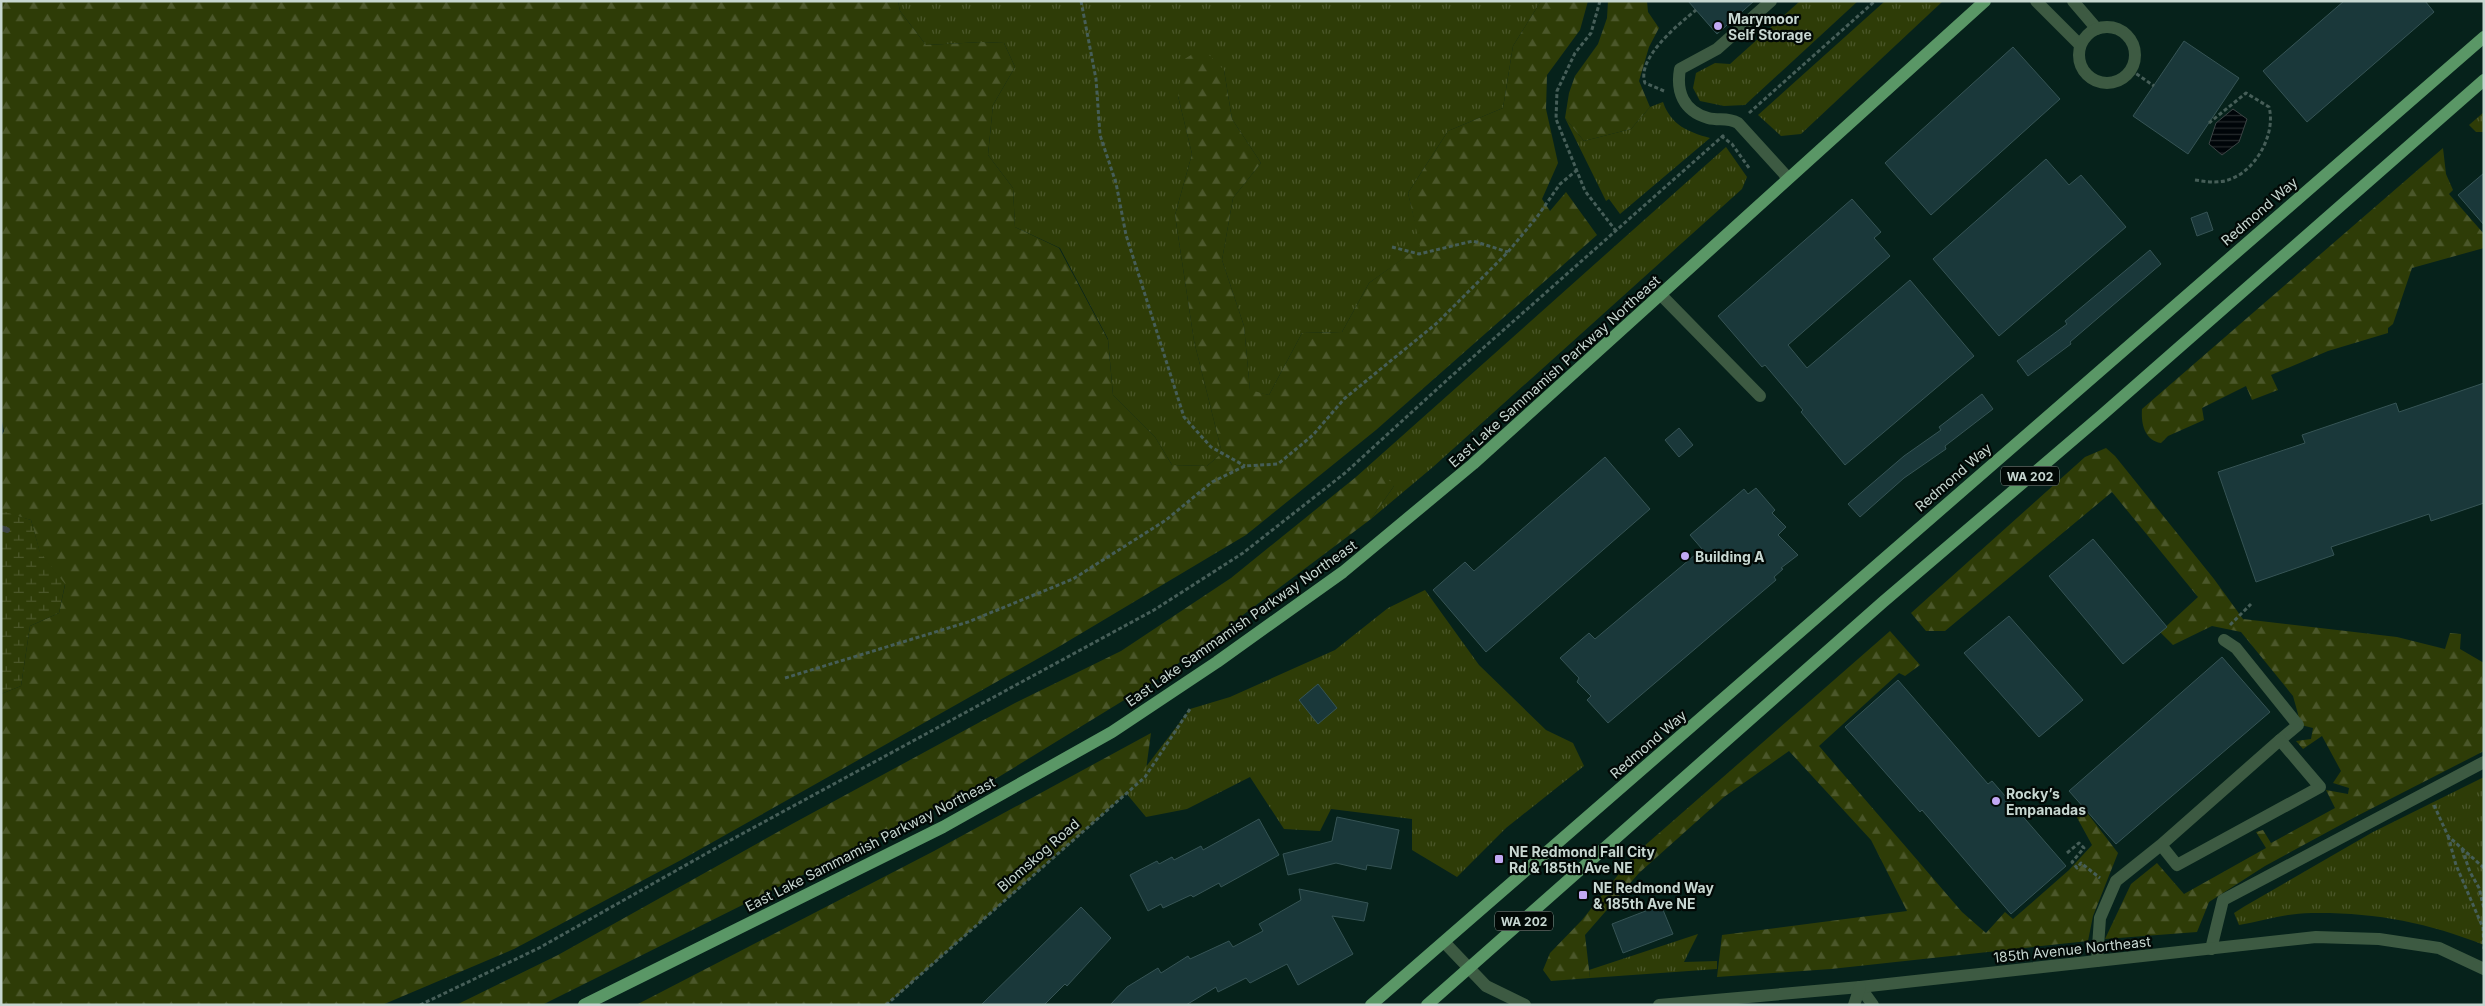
<svg xmlns="http://www.w3.org/2000/svg" width="2485" height="1006" font-family="Inter,sans-serif">
<style>
.grass{fill:url(#grass-tufts)}
.forest{fill:url(#forest-firs)}
.wetland{fill:url(#wetland-marsh)}
.water{fill:url(#water-rules);stroke:#3c4445}
.lines{fill:none;stroke-linecap:round;stroke-linejoin:round}
.stream{stroke:#3c4445;stroke-width:6}
.building{fill:#1a383a;stroke:#365455}
.path{stroke:#465e58;stroke-width:3;stroke-dasharray:4 2.5;stroke-linecap:butt}
.minor{stroke:#3d5a42;stroke-width:12}
.major{stroke:#5a9766;stroke-width:12}
.poi-dot{fill:#c2a8f3;stroke:#020906;stroke-width:2}
.labels{text-anchor:middle;dominant-baseline:central;stroke-width:4.5;stroke-linejoin:round;paint-order:stroke}
.shield{fill:#020906;stroke:#8c9994;stroke-width:1}
.shield-label{font-size:12px;font-weight:bold;fill:#c7d7d1}
.poi-label{font-size:14px;font-weight:bold;fill:#c7d7d1;stroke:#020906;text-anchor:start}
.street-label{font-size:14px;fill:#c7d7d1;stroke:#020906}
</style>
<defs>
<pattern id="grass-tufts" width="24" height="20" patternUnits="userSpaceOnUse" patternTransform="scale(1.25)"><rect width="24" height="20" fill="#2e3c07"/><path d="M3 7l-1-3M5 7V3M7 7l1-3M15 17l-1-3M17 17v-4M19 17l1-3" fill="none" stroke="#4b572a"/></pattern>
<pattern id="forest-firs" width="22" height="20" patternUnits="userSpaceOnUse" patternTransform="scale(1.25)"><rect width="22" height="20" fill="#2e3c07"/><path d="M5 1l3.5 6h-7zM16 11l3.5 6h-7z" fill="#4b572a"/></pattern>
<pattern id="wetland-marsh" width="20" height="14" patternUnits="userSpaceOnUse" patternTransform="scale(1.25)"><rect width="20" height="14" fill="#2e3c07"/><path d="M1 5h8M5 5V1M11 12h8M15 12V8" fill="none" stroke="#4b572a"/></pattern>
<pattern id="water-rules" width="6" height="5" patternUnits="userSpaceOnUse" patternTransform="scale(1.25)"><rect width="6" height="5" fill="#000509"/><path d="M0 2.5h6" fill="none" stroke="#24292c"/></pattern>
</defs>
<rect width="100%" height="100%" fill="#06221b"/>
<g class="grass">
<polygon points="898,1 1541,1 1513,46 1503,108 1448,131 1408,193 1421,246 1369,283 1342,332 1302,333 1269,395 1250,391 1244,326 1222,260 1233,198 1261,163 1232,119 1224,70 1178,96 1192,154 1175,215 1194,341 1222,453 1207,466 1172,465 1155,437 1113,395 1108,339 1060,248 1015,227 1013,188 988,155 993,105 1015,67 1004,43 982,42 926,45 900,11"/>
<polygon points="1800,1 1858,1 1745,105 1724,106 1700,101 1693,88 1696,73 1715,63 1730,64"/>
<polygon points="1885,1 1943,1 1801,134 1781,136 1758,115"/>
<path d="M1663 102C1671 125 1688 132 1710 138L1620 214 1609 199 1606 201 1565 118 1584 141 1631 129 1650 107Z"/>
<polygon points="2484,112 2484,132 2476,132 2469,125"/>
<polygon points="1726,147 1747,177 1742,189 1433,467 1371,519 1394,486 1356,477"/>
<polygon points="1425,590 1479,665 1546,730 1573,743 1584,766 1506,828 1457,877 1412,850 1412,819 1331,809 1320,831 1284,829 1250,777 1187,809 1146,817 1126,793 1190,709 1230,697 1335,650 1388,608"/>
<path d="M2484 777V945C2427 922 2372 912 2311 913 2287 913 2262 921 2239 925L2234 913 2245 906 2373 832Z"/>
<polygon points="1698,934 1684,962 1717,961 1717,969 1590,978 1589,970"/>
</g>
<g class="forest">
<polygon points="1,1 898,1 900,11 926,45 982,42 1004,43 1015,67 993,105 988,155 1013,188 1015,227 1059,248 1108,340 1113,395 1155,437 1172,465 1207,466 1222,453 1194,341 1175,215 1192,154 1178,96 1183,60 1202,48 1224,70 1232,119 1261,163 1233,198 1222,260 1244,326 1250,390 1269,395 1302,333 1342,332 1369,283 1420,246 1408,193 1448,131 1503,108 1513,46 1541,1 1588,1 1580,30 1547,75 1546,109 1558,163 1542,199 1550,211 1566,192 1597,235 1376,430 1246,535 1055,649 681,860 514,949 382,1005 1,1005 1,694 21,686 30,626 59,613 65,585 40,553 31,520 1,512 1,437 4,431 1,417"/>
<polygon points="1608,1 1647,1 1648,12 1659,28 1649,47 1639,81 1650,107 1631,129 1584,141 1565,118 1569,93 1575,76 1598,44 1607,18"/>
<path d="M2443 148 2446 174 2453 190 2449 194 2484 234V248L2412 268 2393 324 2388 328V333L2328 351 2271 375 2278 390 2252 400 2246 386 2202 408 2204 420 2168 436 2161 443C2144 440 2141 423 2142 409Z"/>
<polygon points="2106,448 2115,456 2214,579 2243,619 2397,637 2445,649 2450,633 2461,634 2460,649 2484,663 2484,751 2357,816 2265,866 2209,902 2197,932 2105,939 2131,884 2157,863 2184,894 2266,848 2256,832 2263,830 2271,843 2335,808 2326,790 2348,794 2349,788 2333,783 2341,771 2322,736 2303,749 2296,741 2311,739 2313,728 2301,725 2293,696 2241,632 2212,626 2173,645 2160,632 2198,597 2112,492 1945,631 1926,631 1911,613 2085,457"/>
<polygon points="1383,473 1394,486 1371,519 1152,683 997,778 542,1005 456,1005 558,955 792,824 1015,703 1121,651 1231,578 1356,477"/>
<polygon points="1890,631 1920,665 1905,676 1899,673 1819,746 1962,912 1986,933 2005,912 2013,919 2069,870 2092,845 2075,814 2081,805 2118,853 2093,916 2088,941 1831,969 1717,977 1722,935 1907,911 1871,840 1789,751 1724,797 1639,873 1585,935 1590,978 1551,981 1543,970 1550,953 1582,920 1634,855"/>
<polygon points="1151,733 1145,777 886,1005 636,1005 934,851"/>
</g>
<polygon class="wetland" points="2,511 31,520 40,552 65,584 59,613 30,626 21,686 1,694"/>
<polygon class="water" points="2233,109 2247,119 2239,142 2222,155 2209,144 2216,123"/>
<g class="lines">
<polyline class="stream" points="1,528 7,530"/>
</g>
<g class="building">
<polygon points="1688,1 1754,1 1717,34"/>
<polygon points="2344,1 2425,1 2434,12 2307,122 2263,71"/>
<polygon points="2184,41 2239,78 2188,154 2133,116"/>
<polygon points="2013,47 2060,99 1931,215 1885,163"/>
<polygon points="2046,159 2069,185 2081,175 2126,227 1999,336 1933,259"/>
<polygon points="2484,173 2484,225 2458,195"/>
<polygon points="1852,199 1881,232 1874,238 1890,256 1788,345 1807,368 1910,280 1974,356 1845,465 1801,412 1803,410 1765,365 1762,367 1718,316"/>
<polygon points="2207,212 2213,230 2197,236 2191,218"/>
<polygon points="2150,250 2161,264 2070,342 2071,344 2028,376 2017,361 2067,324 2065,321"/>
<polygon points="2484,383 2484,503 2431,521 2429,514 2331,547 2334,555 2256,582 2218,472 2305,443 2302,435 2396,403 2399,412"/>
<polygon points="1982,394 1993,409 1945,446 1946,449 1904,478 1860,517 1848,504 1904,456 1941,430 1939,427"/>
<polygon points="1679,428 1693,445 1679,457 1665,440"/>
<polygon points="1605,457 1650,509 1486,652 1433,590 1465,562 1474,571"/>
<polygon points="1756,488 1775,510 1772,513 1786,527 1778,535 1798,555 1781,568 1783,569 1774,577 1776,580 1608,723 1587,700 1591,696 1577,682 1579,678 1560,658 1589,633 1595,639 1702,549 1690,535 1744,489 1748,494"/>
<polygon points="2093,539 2167,627 2123,664 2049,576"/>
<polygon points="2009,616 2083,700 2039,737 1964,653"/>
<polygon points="2222,657 2270,712 2116,844 2069,791"/>
<polygon points="1898,680 1988,784 1992,781 2066,866 2011,914 1922,810 1920,812 1845,727"/>
<polygon points="1318,684 1337,708 1318,724 1299,700"/>
<polygon points="1337,817 1399,830 1391,869 1367,865 1366,870 1336,863 1288,875 1283,854 1332,841"/>
<polygon points="1259,819 1279,855 1221,887 1219,883 1193,897 1191,895 1163,908 1161,904 1148,911 1130,875 1157,861 1159,864 1172,857 1174,860 1201,846 1203,850"/>
<polygon points="1299,889 1368,903 1364,921 1332,916 1353,954 1298,985 1287,964 1250,983 1246,978 1218,992 1216,987 1186,1005 1110,1005 1127,987 1158,968 1161,973 1188,956 1190,959 1229,941 1233,947 1263,931 1259,924 1301,900"/>
<polygon points="1661,905 1673,934 1623,953 1612,924"/>
<polygon points="1081,907 1111,938 1067,986 1065,984 1044,1005 981,1005"/>
</g>
<g class="lines">
<g class="path">
<polyline points="1081,1 1096,79 1100,135 1116,183 1126,235 1184,417 1211,447 1245,466"/>
<polyline points="1600,1 1591,33 1575,53 1557,91 1556,119 1585,191 1616,231"/>
<polyline points="2131,70 2154,86"/>
<path d="M1664 91 1645 83C1636 58 1679 24 1696 10"/>
<polyline points="1749,113 1875,1"/>
<polyline points="1721,136 1732,144 1749,168"/>
<path d="M2195 180C2208 182 2221 184 2233 178 2257 168 2276 133 2269 107L2246 93 2209 123"/>
<polyline points="1392,247 1419,254 1473,241 1508,252"/>
<polyline points="2230,625 2251,604"/>
<polyline points="785,678 968,622 1073,579 1166,520 1212,482 1245,466 1278,464 1313,435 1344,399 1437,323 1508,252 1537,217 1560,184 1577,170"/>
<polyline points="2434,805 2448,836 2484,868"/>
<polyline points="2448,836 2456,865 2483,928 2484,949"/>
<polyline points="2462,849 2470,872 2479,888 2484,909"/>
<polyline points="2067,853 2079,843 2084,848 2072,862 2077,868 2081,863 2100,878"/>
<polyline points="420,1005 539,948 716,848 1154,610 1243,553 1345,473 1447,380 1724,135"/>
<polyline points="886,1005 1145,777 1190,709"/>
</g>
<g class="minor">
<path d="M1771 1 1717 49 1680 69C1676 91 1683 111 1708 118 1719 121 1727 117 1738 123L1788 178"/>
<polyline points="2036,1 2080,45"/>
<polyline points="2073,1 2097,29"/>
<circle cx="2107" cy="55" r="28"/>
<polyline points="1662,296 1760,396"/>
<polyline points="2224,640 2236,648 2298,725 2280,740"/>
<polyline points="1444,942 1486,986 1525,1005"/>
<polyline points="2211,949 2223,900 2484,762"/>
<polyline points="2097,961 2100,918 2116,881 2161,845 2280,740 2320,787 2177,865 2161,845"/>
<polyline points="1860,987 1873,1005"/>
<polyline points="1659,1005 1860,987 2316,937 2379,939 2439,948 2484,969"/>
<polyline points="1854,1005 1860,987"/>
</g>
<g class="major">
<polyline points="584,1005 943,827 1112,732 1217,662 1343,572 1473,464 1985,1"/>
<polyline points="1371,1005 2484,37"/>
<polyline points="1427,1005 1883,602 2102,415 2484,80"/>
</g>
</g>
<g class="poi-dot">
<circle cx="1718" cy="26" r="5"/>
<circle cx="1685" cy="556" r="5"/>
<circle cx="1996" cy="801" r="5"/>
<rect x="1494" y="854" width="10" height="10" rx="2.5"/>
<rect x="1578" y="890" width="10" height="10" rx="2.5"/>
</g>
<g class="labels">
<g class="shield">
<rect x="2001" y="466.5" width="58" height="19" rx="4"/>
<rect x="1495" y="911.5" width="58" height="19" rx="4"/>
</g>
<g class="shield-label">
<text x="2030" y="476">WA 202</text>
<text x="1524" y="921">WA 202</text>
</g>
<g class="poi-label">
<text x="1728" y="18">Marymoor<tspan x="1728" dy="16">Self Storage</tspan></text>
<text x="1695" y="556">Building A</text>
<text x="2006" y="793">Rocky’s<tspan x="2006" dy="16">Empanadas</tspan></text>
<text x="1509" y="851">NE Redmond Fall City<tspan x="1509" dy="16">Rd &amp; 185th Ave NE</tspan></text>
<text x="1593" y="887">NE Redmond Way<tspan x="1593" dy="16">&amp; 185th Ave NE</tspan></text>
</g>
<g class="street-label">
<text transform="translate(2259 211) rotate(-41)">Redmond Way</text>
<text transform="translate(1554 371) rotate(-42)">East Lake Sammamish Parkway Northeast</text>
<text transform="translate(1953 477) rotate(-41)">Redmond Way</text>
<text transform="translate(1241 623) rotate(-35)">East Lake Sammamish Parkway Northeast</text>
<text transform="translate(1648 744) rotate(-41)">Redmond Way</text>
<text transform="translate(870 844) rotate(-27)">East Lake Sammamish Parkway Northeast</text>
<text transform="translate(1038 855) rotate(-41)">Blomskog Road</text>
<text transform="translate(2072 949) rotate(-6)">185th Avenue Northeast</text>
</g>
</g>
<rect width="2485" height="1006" fill="none" stroke="#c7d7d1" stroke-width="5"/>
</svg>
